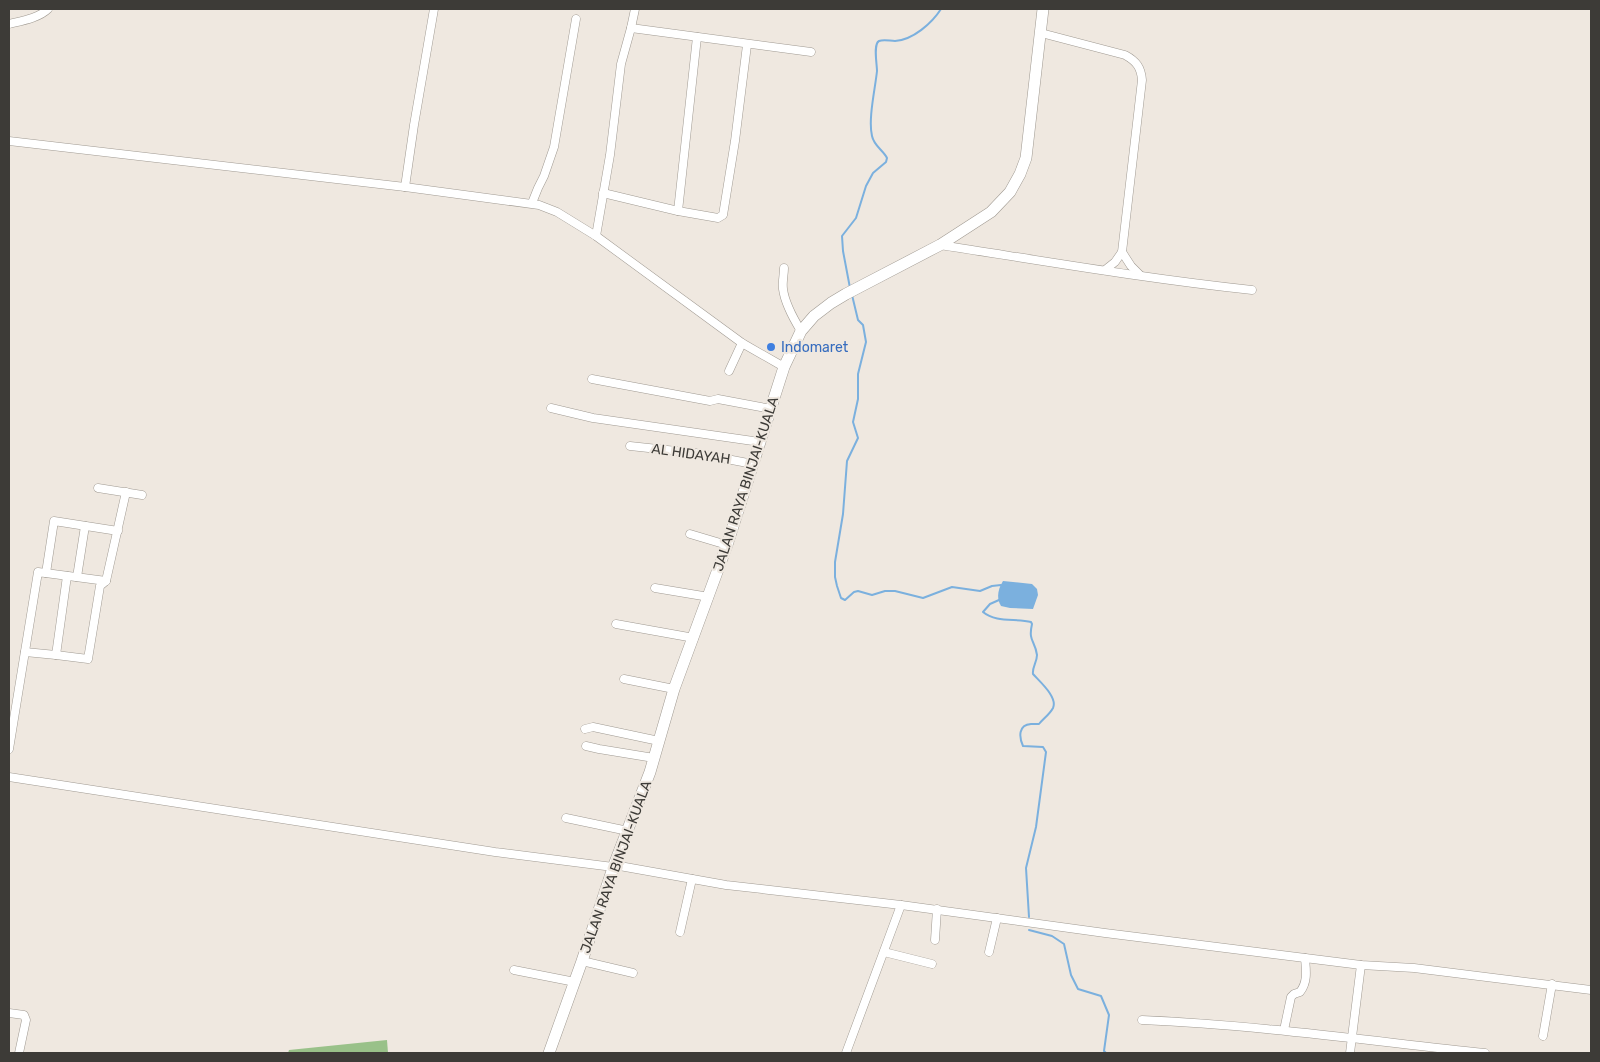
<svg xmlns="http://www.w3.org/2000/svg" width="1600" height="1062" font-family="Rubik,sans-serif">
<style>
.forest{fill:#99c189}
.water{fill:#7bb0de}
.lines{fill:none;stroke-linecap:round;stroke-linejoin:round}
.stream{stroke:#7bb0de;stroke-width:2}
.minor-casing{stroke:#a09a92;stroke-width:9}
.secondary-casing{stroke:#a09a92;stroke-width:12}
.minor{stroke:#fff;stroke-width:8}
.secondary{stroke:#fff;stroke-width:11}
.shop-dot{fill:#3f7fe0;stroke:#efe8e0;stroke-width:2}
.labels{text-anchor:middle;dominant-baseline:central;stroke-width:4.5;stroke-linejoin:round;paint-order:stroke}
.shop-label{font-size:14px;fill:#366cbe;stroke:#efe8e0;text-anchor:start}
.street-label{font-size:14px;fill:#3d3b37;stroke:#efe8e0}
</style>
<rect width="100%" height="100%" fill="#efe8e0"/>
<polygon class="forest" points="387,1040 388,1053 288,1053 289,1050"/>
<path class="water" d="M1003 581 1032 584 1037 589 1038 595 1033 609 1010 608 1001 606C996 598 998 589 1003 581Z"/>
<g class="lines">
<g class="stream">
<path d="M850 288 843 251 842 236 856 218 866 186 873 173 886 162 887 158C883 150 874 146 872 136 868 119 875 90 877 71 877 64 873 44 879 41 884 39 890 41 895 41 913 40 932 23 941 9"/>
<polyline points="852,295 858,320 863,325 866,342 858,374 858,399 853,422 858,438 847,461 843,514 835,562 835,577 837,586 841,598 845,600 854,592 858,591 872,595 885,591 895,591 923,598 952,587 980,591 992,586 1001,585 1002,587"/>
<path d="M999 600 990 604 983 612C996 623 1016 618 1031 622L1032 624C1028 642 1035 640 1037 655 1037 662 1032 667 1033 674 1039 681 1058 697 1053 708 1050 714 1043 719 1039 724 1036 724 1033 724 1031 724 1018 725 1019 737 1023 746L1043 747 1046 752 1036 827 1026 868 1029 917"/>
<polyline points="1029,930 1052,936 1064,944 1071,975 1078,989 1101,996 1109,1015 1104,1051 1106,1053"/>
</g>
<defs>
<g id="minor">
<path d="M9 24C21 21 39 18 48 9"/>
<polyline points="631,28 811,52"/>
<path d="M1041 33 1125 55C1136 61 1141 67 1142 80L1122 252 1115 262 1105 270"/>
<polyline points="9,141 405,187 539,205 557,212 596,236 742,343 784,367"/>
<polyline points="405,187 414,125 434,9"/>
<polyline points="603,193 678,211 697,37"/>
<polyline points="532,203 538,188 544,176 554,147 576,19"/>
<polyline points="678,211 718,218 723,215 735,141 747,45"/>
<polyline points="596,236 610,155 621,64 631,28 635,9"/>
<path d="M940 245C1044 261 1148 279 1252 290"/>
<polyline points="1122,252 1131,266 1140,275"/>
<path d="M784 268C784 275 782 282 783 289 785 304 793 318 801 331"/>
<polyline points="729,371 742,343"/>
<polyline points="592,379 710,401 718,399 771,409"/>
<polyline points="551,408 593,418 760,442"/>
<polyline points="630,446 695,453 753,464"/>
<polyline points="98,488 142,495"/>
<polyline points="690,534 727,545"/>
<polyline points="46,573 54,521 118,531"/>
<polyline points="77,577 85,526"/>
<polyline points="655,588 709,597"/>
<polyline points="616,624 694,638"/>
<polyline points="25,652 56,655 88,659 100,586 106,581 126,492"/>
<polyline points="56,655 67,576"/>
<polyline points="624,679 674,689"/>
<polyline points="585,729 593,727 659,741"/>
<polyline points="586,746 599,749 654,758"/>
<polyline points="9,749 38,572 106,581"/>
<polyline points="9,777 495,852 613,867"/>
<polyline points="566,818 628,831"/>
<polyline points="614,865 726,885 901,905 1105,933 1361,965 1414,968 1591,990"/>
<polyline points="680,932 692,879"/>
<polyline points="935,940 937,909"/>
<polyline points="884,952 932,964"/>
<polyline points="989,952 997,918"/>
<polyline points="582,961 633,973"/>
<polyline points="514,970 575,982"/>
<polyline points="9,1013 24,1015 26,1020 19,1053"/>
<path d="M1142 1020C1257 1025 1371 1041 1485 1053"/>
<path d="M1284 1030 1291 997 1294 994 1300 992C1308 982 1306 970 1305 958"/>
<polyline points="1543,1036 1552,984"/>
<polyline points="846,1053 901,905"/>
<polyline points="1350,1053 1361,965"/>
</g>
<polyline id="secondary" points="549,1053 582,961 614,865 650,772 674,689 727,545 784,367 801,331 814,316 831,303 846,294 940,245 991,212 1010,192 1020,174 1026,158 1043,9"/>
</defs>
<use href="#minor" class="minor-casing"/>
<use href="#secondary" class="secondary-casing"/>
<use href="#minor" class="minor"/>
<use href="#secondary" class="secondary"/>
</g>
<circle class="shop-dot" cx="771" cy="347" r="5"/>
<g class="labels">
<g class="shop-label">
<text x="781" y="347">Indomaret</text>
</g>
<g class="street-label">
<text transform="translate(691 454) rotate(8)">AL HIDAYAH</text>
<text transform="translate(746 484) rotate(-72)">JALAN RAYA BINJAI-KUALA</text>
<text transform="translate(616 867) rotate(-70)">JALAN RAYA BINJAI-KUALA</text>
</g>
</g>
<rect width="1600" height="1062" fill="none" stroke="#3d3b37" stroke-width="20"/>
</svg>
